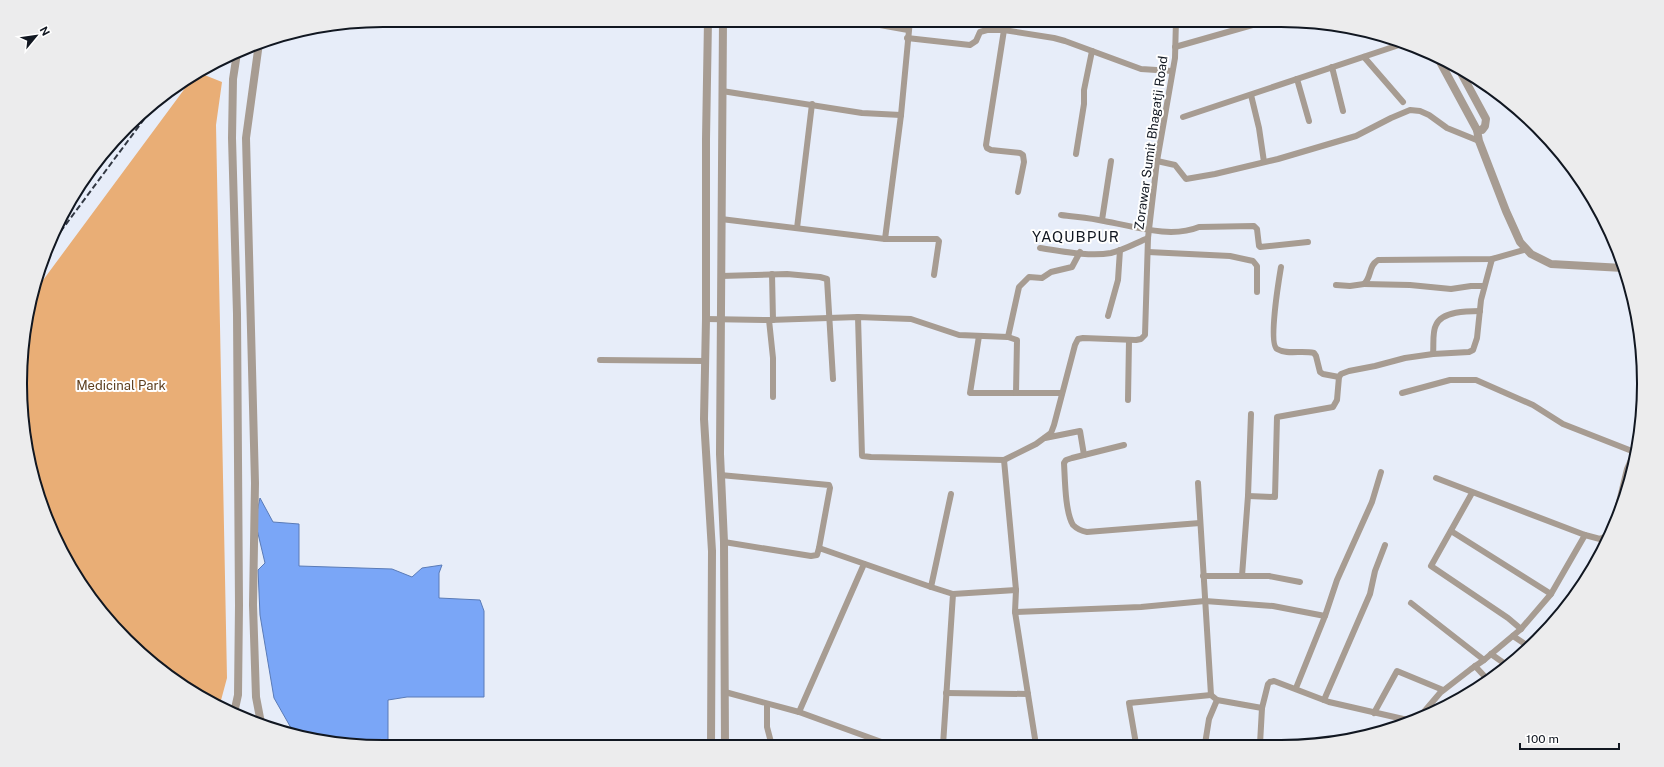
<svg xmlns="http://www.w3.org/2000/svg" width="1664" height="767" font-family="'Public Sans',sans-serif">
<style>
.green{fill:#e9ae76}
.water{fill:#7aa6f7;stroke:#5a7bb7}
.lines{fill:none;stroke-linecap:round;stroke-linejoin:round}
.minor{stroke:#a79c92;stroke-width:6}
.tertiary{stroke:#a79c92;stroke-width:8}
.rail{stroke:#323843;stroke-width:2;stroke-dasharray:6 3;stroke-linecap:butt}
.labels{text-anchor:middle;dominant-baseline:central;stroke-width:4;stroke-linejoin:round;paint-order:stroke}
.street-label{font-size:13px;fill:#111721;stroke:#fff}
.park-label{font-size:13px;fill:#5f4020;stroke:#fff}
.quarter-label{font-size:15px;letter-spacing:1px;fill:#111721;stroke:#fff}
.rim{fill:none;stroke:#111721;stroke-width:2}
</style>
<rect width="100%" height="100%" fill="#e7edf9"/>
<polygon class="green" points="197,72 222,82 216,125 227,678 220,704 144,657 69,565 27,454 20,383 27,313 35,291"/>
<polygon class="water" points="260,498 273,522 299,524 299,566 392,569 412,577 422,568 442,565 439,573 439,598 480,600 484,611 484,697 407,697 388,700 388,747 313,740 295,735 274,698 260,615 258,570 265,563 255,521"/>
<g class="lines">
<g class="minor">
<polyline points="852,20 908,30"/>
<polyline points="1004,30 986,145 987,148 991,150 1020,153 1023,155 1024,162 1018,192"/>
<polyline points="907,38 970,45 976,41 980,32 987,30 1004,30 1054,38 1065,41 1141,69 1172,71"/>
<polyline points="1175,47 1270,20"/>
<polyline points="1364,57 1403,102"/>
<polyline points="1332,67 1343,111"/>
<polyline points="1297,79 1309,121"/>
<polyline points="722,91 862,113 901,115"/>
<polyline points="1251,95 1259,128 1264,162"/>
<polyline points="1183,117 1405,43"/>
<polyline points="1076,154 1084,104 1084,90 1092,51"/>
<polyline points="1157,161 1175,165 1186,179 1215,174 1278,159 1356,136 1391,118 1410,110 1420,111 1429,115 1447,128 1479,141"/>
<path d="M1061 215C1075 217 1090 218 1104 221 1133 226 1170 239 1199 227L1254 226 1257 229 1259 246 1260 247 1308 242"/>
<polyline points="721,219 885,239 937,239 939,241 934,275"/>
<polyline points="1102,220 1111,161"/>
<polyline points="797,228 812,104"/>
<polyline points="885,239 901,115 910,20"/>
<path d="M1040 248C1061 251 1089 257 1111 253 1124 250 1136 243 1148 238"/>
<polyline points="1148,252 1230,256 1253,261 1257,266 1257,292"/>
<path d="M1281 267C1279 279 1268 344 1277 349 1287 355 1302 350 1314 353L1316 356 1320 372 1323 374 1339 377"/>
<polyline points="772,274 773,320"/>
<polyline points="721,276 787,274 820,277 827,279 833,379"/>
<polyline points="1364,284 1410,285 1451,289 1471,286 1484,286"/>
<path d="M1336 285 1350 286 1364 284C1372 277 1368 266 1378 260L1492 259 1527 249"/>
<polyline points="1108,316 1118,280 1120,250"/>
<polyline points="858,317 862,456 871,457 1004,460 1036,444 1051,433 1054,425 1075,345 1078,339 1083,338 1136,340 1141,339 1145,335 1148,238 1157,161 1175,58 1176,20"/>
<polyline points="706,319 769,320 858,317 911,319 959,335 1008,337 1019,287 1029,277 1042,278 1051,272 1072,267 1080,252"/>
<polyline points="769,320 773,358 773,397"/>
<polyline points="979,336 970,393 1062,393"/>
<polyline points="1008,337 1017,340 1016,393"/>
<path d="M1433 354C1434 345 1432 332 1436 325 1442 311 1468 311 1480 311"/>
<polyline points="600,360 705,361"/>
<polyline points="1402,393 1450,380 1476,380 1533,405 1563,424 1637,453"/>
<polyline points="1128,400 1129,340"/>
<polyline points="1045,438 1080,431 1084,455"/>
<path d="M1124 445 1072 458 1066 460 1064 463C1065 479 1065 512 1073 525 1077 529 1081 531 1087 532L1200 523"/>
<polyline points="1004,460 1016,590 1015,612 1036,745"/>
<polyline points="720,475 829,485 830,488 819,548"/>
<polyline points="1436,478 1585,535 1600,539 1609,535"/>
<polyline points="1198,483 1211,695 1217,700 1209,719 1205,744"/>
<polyline points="1472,493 1431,566 1508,618 1521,629"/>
<polyline points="1248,496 1275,497 1277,417 1333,407 1337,400 1339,377 1341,374 1349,371 1375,366 1405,358 1433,354 1469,352 1473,350 1477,338 1481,300 1492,259"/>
<polyline points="1451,531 1551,594"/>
<polyline points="1612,531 1627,469 1631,460 1637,454"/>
<polyline points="724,542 811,556 817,555 819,548 931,587 951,494"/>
<polyline points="1203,576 1269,576 1300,582"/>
<polyline points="1242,576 1248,496 1251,414"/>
<polyline points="931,587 953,594 943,745"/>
<polyline points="953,594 1016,590"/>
<polyline points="1411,603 1484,660"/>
<polyline points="1015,612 1141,607 1205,601 1273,606 1325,616"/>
<polyline points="1513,636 1528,646"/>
<polyline points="1491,654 1508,666"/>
<polyline points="1475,666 1488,680"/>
<polyline points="1296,688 1325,616 1337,580 1372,502 1381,472"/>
<polyline points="725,692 799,712 887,744"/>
<polyline points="946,693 1028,694"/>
<polyline points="1217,700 1262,708"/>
<polyline points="1324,700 1370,594 1375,571 1385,545"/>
<polyline points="767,704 767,727 772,746"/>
<polyline points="799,712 864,564"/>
<polyline points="1374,713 1397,671 1443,690"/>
<polyline points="1417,720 1440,693 1471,669 1484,660 1521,629 1551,594 1585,535"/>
<polyline points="1136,744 1129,703 1211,695"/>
<polyline points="1260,744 1262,708 1268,684 1270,682 1274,681 1329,702 1412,721"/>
</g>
<g class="tertiary">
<polyline points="708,20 706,139 706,319 704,419 712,551 711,746"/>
<polyline points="723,20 720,454 724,542 725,746"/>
<polyline points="259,43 246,138 255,483 253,605 256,697 261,723"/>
<polyline points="1438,58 1477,130 1482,130 1485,126 1486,119 1459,69"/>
<polyline points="1477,130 1479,141 1506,211 1520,242 1531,254 1551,264 1623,268"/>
<polyline points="234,713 238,695 239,605 237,314 232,138 233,79 237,53"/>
<polyline points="242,718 256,720 264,725"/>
</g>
<polyline class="rail" points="55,239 159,99"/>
</g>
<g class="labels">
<g class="street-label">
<text transform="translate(1151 143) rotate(-82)">Zorawar Sumit Bhagatji Road</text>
</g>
<g class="park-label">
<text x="121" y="385">Medicinal Park</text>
</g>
<g class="quarter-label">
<text x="1076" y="236">YAQUBPUR</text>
</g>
</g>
<path d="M0 0H1664V767H0ZM383 27H1281A356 356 0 0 1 1637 383V384A356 356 0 0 1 1281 740H383A356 356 0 0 1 27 384V383A356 356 0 0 1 383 27Z" fill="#ececed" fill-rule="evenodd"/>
<path class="rim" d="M383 27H1281A356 356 0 0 1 1637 383V384A356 356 0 0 1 1281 740H383A356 356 0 0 1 27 384V383A356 356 0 0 1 383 27Z"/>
<g transform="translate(36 36) rotate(61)" stroke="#ffffff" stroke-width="3" paint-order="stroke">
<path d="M0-3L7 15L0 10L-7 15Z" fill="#111721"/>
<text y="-6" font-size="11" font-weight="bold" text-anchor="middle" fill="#111721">N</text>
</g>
<path d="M1520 743v6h99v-6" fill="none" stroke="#111721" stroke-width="2"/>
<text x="1526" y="743" font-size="12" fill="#111721" stroke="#ffffff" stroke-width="3" paint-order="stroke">100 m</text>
</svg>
